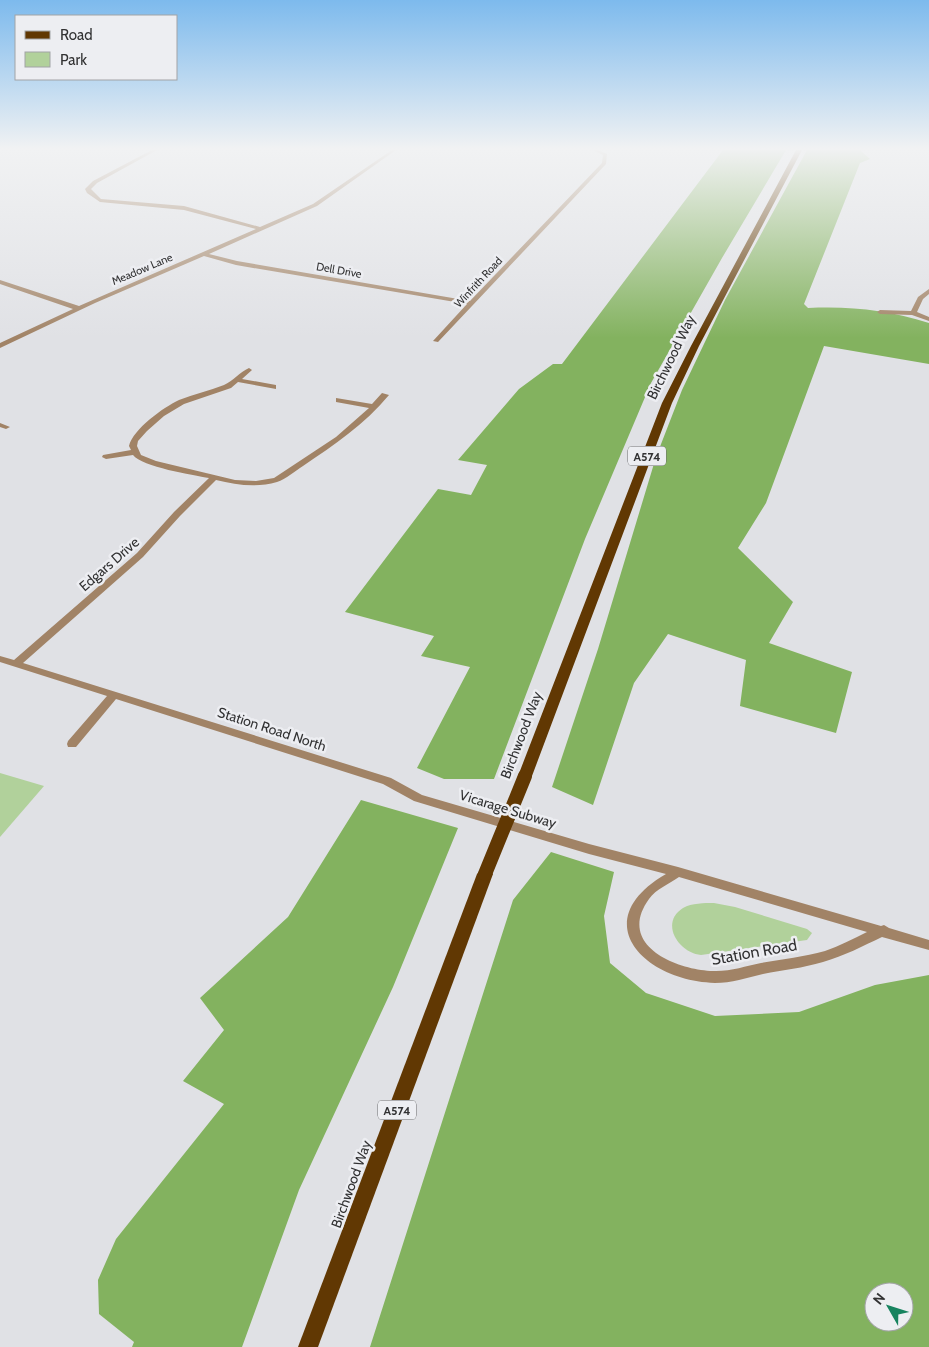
<svg xmlns="http://www.w3.org/2000/svg" width="929" height="1347" font-family="Cabin,sans-serif">
<style>
.green{fill:#b1d19b}
.forest{fill:#83b25f;fill-rule:evenodd}
.lines{fill:none;stroke-linecap:round;stroke-linejoin:round}
.street{fill:#a18366;fill-rule:evenodd}
.primary{fill:#613803;fill-rule:evenodd}
.primary-bridge{stroke:#613803;stroke-width:14}
.labels{text-anchor:middle;dominant-baseline:central;stroke-width:5;stroke-linejoin:round;paint-order:stroke}
.far-street-label{font-size:11px;fill:#323233;stroke:#edeef2}
.shield{fill:#edeef2;stroke:#6a6a6c;stroke-width:1}
.shield-label{font-size:12px;font-weight:bold;fill:#323233}
.street-label{font-size:14px;fill:#323233;stroke:#edeef2}
.near-street-label{font-size:16px;fill:#323233;stroke:#edeef2}
</style>
<rect width="100%" height="100%" fill="#e0e1e5"/>
<g class="green">
<polygon points="0,773 44,786 0,837"/>
<path d="M714 903 735 907 807 929 812 933 807 940 701 955C679 953 659 923 683 908 692 903 704 903 714 903Z"/>
</g>
<g class="forest">
<polygon points="723,150 786,150 722,258 651,383 585,539 494,779 444,779 417,768 470,667 421,656 434,636 345,612 438,489 471,495 487,465 458,460 519,389 553,364 562,364"/>
<path d="M807 150H862L861 151 870 159 860 163 804 304 808 308C851 306 888 310 929 323V364L824 346 766 503 738 548 793 602 769 643 852 672 836 733 740 706 746 660 668 634 634 683 593 805 552 787 598 649 656 457 682 390 725 300Z"/>
<polygon points="361,800 458,828 393,987 299,1190 242,1347 132,1347 134,1342 99,1314 98,1280 116,1239 224,1104 183,1081 224,1030 200,998 288,917"/>
<path d="M551 852 614 872 604 916 610 963 646 993 715 1016 799 1012 875 985 929 975V1347H370L513 900ZM874 1292H904V1322H874Z"/>
</g>
<g class="lines">
<g class="street">
<polygon points="152,150 157,150 97,183 91,189 101,199 184,206 260,227 313,204 392,150 396,150 317,206 209,254 237,261 470,301 602,163 603,155 593,150 598,150 607,154 606,164 438,342 433,341 467,304 236,265 204,256 95,303 0,348 0,343 73,309 0,284 0,280 79,306 256,229 184,210 100,202 87,193 85,189 93,181"/>
<polygon points="929,289 929,294 923,299 917,312 929,317 929,321 912,315 880,314 877,312 880,310 911,311 918,297"/>
<path d="M249 368 252 370 242 379 276 385V389L238 382 231 388 184 404 164 416 147 431 138 441 137 446 141 455 156 461 235 480 256 481 274 478 336 437 369 408 336 402V398L372 404 382 393 389 395C365 424 334 445 303 466 295 471 286 479 277 482 257 488 236 485 216 480L180 516 143 557 23 663 391 778 422 795 589 844 678 867 881 926 884 925 889 928 929 940V950L882 937C863 946 844 956 823 962 803 968 783 970 763 974 747 978 731 983 715 983 644 981 585 921 666 874L589 854 414 801 383 784 116 699 76 747H68L67 744 68 741 107 696 0 662V656L14 660 137 553 174 512 209 478C193 475 142 467 133 455L106 459 102 457 103 455 131 450 129 446C133 429 164 407 179 400 194 394 209 391 224 385 233 381 240 372 249 368ZM679 877 867 932C853 939 839 946 825 951 804 957 782 959 761 963 746 966 732 971 716 971 679 971 615 946 649 899 656 889 669 884 679 877Z"/>
<polygon points="0,423 10,427 6,429 0,427"/>
</g>
<g class="primary">
<polygon points="796,150 802,150 699,346 672,403 532,776 530,780 520,780 518,776 662,403 691,346"/>
<polygon points="485,868 490,870 493,874 318,1347 298,1347 477,874 480,870"/>
</g>
<polyline class="primary-bridge" points="485,874 525,776"/>
</g>
<linearGradient id="sky" x2="0" y2="1"><stop stop-color="#7dbaed"/><stop offset="0.44" stop-color="#f1f2f3"/><stop offset="1" stop-color="#f1f2f3" stop-opacity="0"/></linearGradient>
<rect width="929" height="338" fill="url(#sky)"/>
<g class="labels">
<g class="far-street-label">
<text transform="translate(142 269) rotate(-23)">Meadow Lane</text>
<text transform="translate(339 270) rotate(10)">Dell Drive</text>
<text transform="translate(478 282) rotate(-47)">Winfrith Road</text>
</g>
<g class="shield">
<rect x="628" y="446.5" width="38" height="19" rx="4"/>
<rect x="378" y="1100.5" width="38" height="19" rx="4"/>
</g>
<g class="shield-label">
<text x="647" y="456">A574</text>
<text x="397" y="1110">A574</text>
</g>
<g class="street-label">
<text transform="translate(671 357) rotate(-64)">Birchwood Way</text>
<text transform="translate(109 564) rotate(-41)">Edgars Drive</text>
<text transform="translate(272 729) rotate(18)">Station Road North</text>
<text transform="translate(521 735) rotate(-69)">Birchwood Way</text>
<text transform="translate(508 809) rotate(17)">Vicarage Subway</text>
<text transform="translate(351 1184) rotate(-70)">Birchwood Way</text>
</g>
<g class="near-street-label">
<text transform="translate(754 952) rotate(-10)">Station Road</text>
</g>
</g>
<rect x="15" y="15" width="162" height="65" fill="#edeef2" stroke="#a2a3a6"/>
<rect x="25" y="31" width="25" height="8" fill="#613803" stroke="#a2a3a6"/>
<text x="60" y="40" font-size="15" fill="#323233">Road</text>
<rect x="25" y="52" width="25" height="15" fill="#b1d19b" stroke="#a2a3a6"/>
<text x="60" y="65" font-size="15" fill="#323233">Park</text>
<g transform="translate(889 1307) rotate(309)"><circle r="24" fill="#edeef2" stroke="#a2a3a6"/>
<path d="M0-4L9 19L0 12L-9 19Z" fill="#17835f"/>
<text y="-8" font-size="14" font-weight="bold" text-anchor="middle" fill="#323233">N</text>
</g>
</svg>
